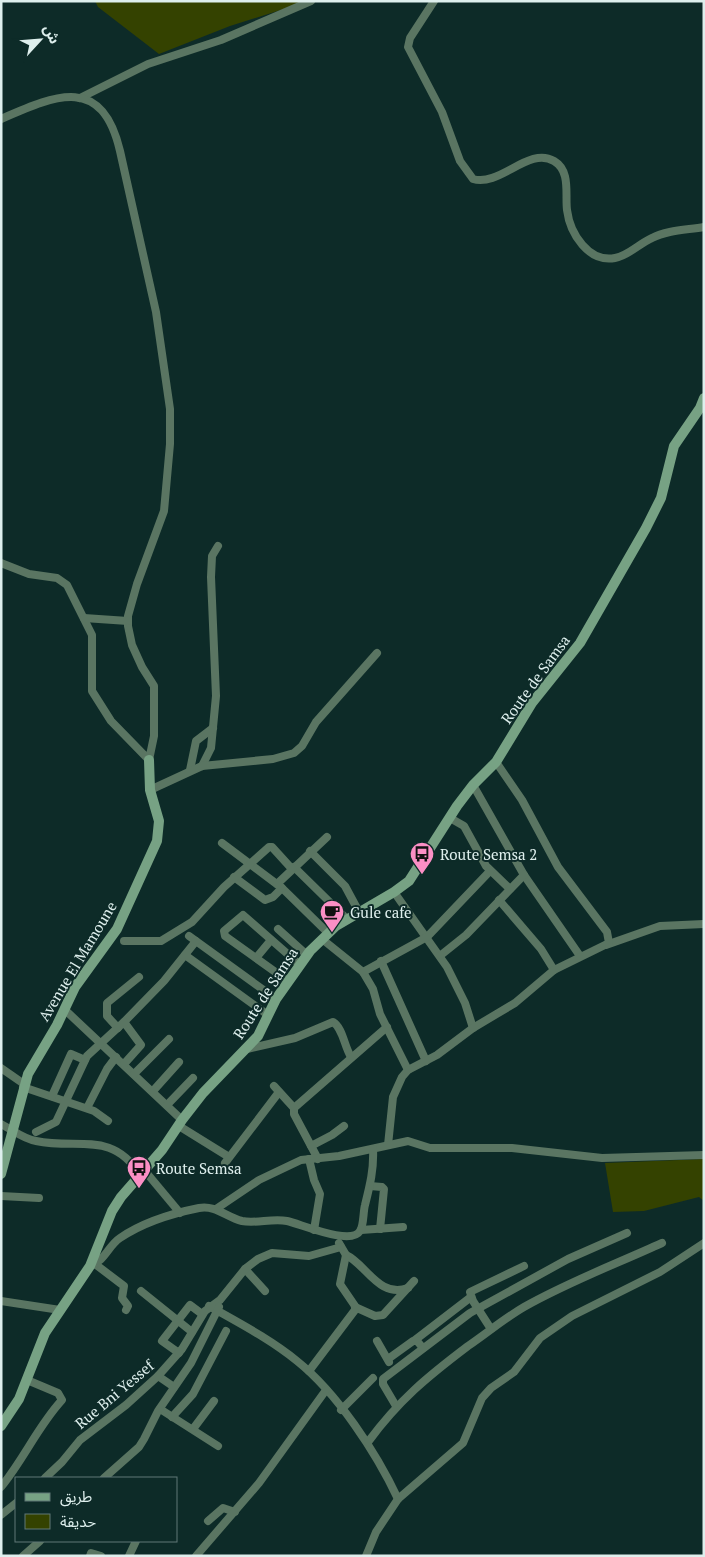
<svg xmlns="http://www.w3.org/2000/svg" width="705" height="1557" font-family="'PT Serif','Noto Sans Arabic',serif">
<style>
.green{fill:#344200}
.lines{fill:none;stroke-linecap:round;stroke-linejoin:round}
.street{stroke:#5a7562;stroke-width:8}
.secondary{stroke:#77a284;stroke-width:10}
.labels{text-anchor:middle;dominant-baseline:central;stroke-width:4;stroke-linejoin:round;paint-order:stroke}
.street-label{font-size:15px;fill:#deefed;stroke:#0d2b28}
.poi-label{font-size:15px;fill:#deefed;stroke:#0d2b28;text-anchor:start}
</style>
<rect width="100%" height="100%" fill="#0d2b28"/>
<g class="green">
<polygon points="95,1 309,1 230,26 159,54 98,7"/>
<polygon points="704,1159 704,1201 699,1197 644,1211 613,1212 605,1163"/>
</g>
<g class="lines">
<g class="street">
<path d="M434 1 410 38 408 47 442 112 460 161 473 179C500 187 529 146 554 161 571 171 565 194 567 210 570 234 589 263 615 258 628 256 640 243 652 238 667 230 687 230 704 227"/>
<polyline points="80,98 148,64 221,40 311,1"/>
<path d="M1 119C56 95 102 74 120 151L156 312 170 409V444L164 511 137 584 128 616V626L132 645 142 667 154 686V736L149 760 111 721 92 691V635L67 585 57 578 29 574 1 563"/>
<polyline points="84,618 128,621"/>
<polyline points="202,766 211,748 216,696 211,577 212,556 218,546"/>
<polyline points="190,770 196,741 213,728"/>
<polyline points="473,785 524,875 580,956"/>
<polyline points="150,790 202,766 273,759 294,753 302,746 316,722 377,653"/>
<polyline points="450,818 464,826 486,866 510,889"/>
<polyline points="222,843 282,888 328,933"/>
<polyline points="310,851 345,886 359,912"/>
<polyline points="294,867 347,919"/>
<polyline points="234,877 265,900 273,897 282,888"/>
<polyline points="277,884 327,837"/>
<polyline points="394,892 447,967 465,1003 473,1028"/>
<polyline points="499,900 541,949 554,970"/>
<polyline points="278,929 307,955"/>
<polyline points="189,936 276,999"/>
<polyline points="322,939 363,972 373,989 380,1014 408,1070"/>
<polyline points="124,941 161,941 192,922 224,887 269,847 272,847 292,869"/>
<polyline points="606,945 660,926 704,924"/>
<polyline points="185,955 268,1015"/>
<polyline points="441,955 466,935 524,875"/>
<polyline points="256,958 271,940"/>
<polyline points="381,961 426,1061"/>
<polyline points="363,972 427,937 490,871"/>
<polyline points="288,981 225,936 224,931 243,915 299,964"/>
<polyline points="64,1009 182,1120"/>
<polyline points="124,1022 164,981 196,941"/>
<polyline points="118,1028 107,1016 107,1003 139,977"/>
<path d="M247 1049 295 1038 333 1022C343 1028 344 1046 351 1057"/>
<polyline points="1,1068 24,1084"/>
<polyline points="134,1074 169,1039"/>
<polyline points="274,1086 294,1108"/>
<polyline points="23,1087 94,1111 108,1121"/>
<polyline points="153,1091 179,1062"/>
<polyline points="52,1096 71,1054 85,1060"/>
<polyline points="167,1105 193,1078"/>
<polyline points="87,1108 107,1069 116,1057"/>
<path d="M1 1124C13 1130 23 1139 36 1141 78 1150 112 1130 140 1175"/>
<polyline points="179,1126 229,1157"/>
<polyline points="36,1132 56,1122 87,1056 124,1022 141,1045 124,1064"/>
<polyline points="388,1145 393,1097 402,1077 408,1070 437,1055 473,1028 515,1003 554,970 609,943 607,932 558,867 522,800 496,762"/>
<polyline points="311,1146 332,1135 344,1126"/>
<polyline points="309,1159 314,1180 320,1194 314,1230"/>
<polyline points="318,1159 294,1114 294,1108 387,1027"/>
<polyline points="225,1163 279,1092"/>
<polyline points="145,1171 180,1213"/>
<polyline points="370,1186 382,1187 384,1189 380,1229"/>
<polyline points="1,1196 39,1198"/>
<polyline points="216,1209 259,1180 301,1160 339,1156 408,1141 430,1148 512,1148 602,1158 704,1155"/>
<polyline points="361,1230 403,1227"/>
<path d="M346 1255C366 1264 379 1299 408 1288"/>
<polyline points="95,1264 124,1286 122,1298 128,1306 126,1310"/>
<path d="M90 1266C105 1261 108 1246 120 1238 142 1223 174 1213 199 1208 216 1205 226 1217 242 1221 256 1224 272 1218 287 1221 301 1224 351 1246 360 1231 364 1225 363 1212 365 1205 370 1185 374 1169 373 1149"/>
<polyline points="245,1269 265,1291"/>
<polyline points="141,1291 192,1332"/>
<polyline points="1,1301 60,1310"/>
<path d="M209 1306C239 1323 270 1339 297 1361 337 1393 376 1452 398 1499"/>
<polyline points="355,1307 375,1316 383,1315 414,1281"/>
<polyline points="491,1329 473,1301 470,1292 524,1266"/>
<polyline points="415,1340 471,1297"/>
<polyline points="377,1341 389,1362"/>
<polyline points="179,1353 162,1341 190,1305 202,1314"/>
<polyline points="388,1359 413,1341 417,1341 423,1348"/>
<polyline points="309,1371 355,1310 355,1306 340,1284 346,1255 339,1243"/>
<polyline points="158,1376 174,1387"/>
<polyline points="396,1406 383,1384 383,1379 470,1313 568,1259 627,1233"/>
<polyline points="160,1409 218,1446"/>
<polyline points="341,1410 373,1378"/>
<polyline points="172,1417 193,1394 226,1331"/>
<polyline points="193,1429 214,1401"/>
<path d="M368 1442C399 1400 427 1377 468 1346 487 1333 505 1318 524 1307 568 1282 616 1264 662 1243"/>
<polyline points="45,1478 62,1462 80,1440 126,1405 158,1376 182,1349 205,1311 220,1300 245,1269 258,1259 272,1253 309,1256 341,1247"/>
<polyline points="104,1478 139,1447 144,1439 158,1411 191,1363 219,1307"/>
<path d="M1 1487C24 1459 38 1426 62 1400L58 1393 27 1380"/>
<polyline points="1,1515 16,1503"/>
<polyline points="208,1521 223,1508 235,1512"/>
<polyline points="23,1556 40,1541"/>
<polyline points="90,1556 91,1553 101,1556"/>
<polyline points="129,1556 136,1541"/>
<polyline points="196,1556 259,1483 326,1390"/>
<polyline points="366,1556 376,1532 398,1499 463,1443 482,1398 491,1388 514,1372 540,1338 572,1316 660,1272 704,1243"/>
</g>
<g class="secondary">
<polyline points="1,1174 28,1074 57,1025 75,987 117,929 157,841 159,821 150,790 149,760"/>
<polyline points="1,1426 19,1399 45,1333 90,1266 112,1211 121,1197 162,1150 182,1120 203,1093 258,1036 276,999 310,951 336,926 394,892 409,881 457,806 473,785 496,762 532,703 580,643 646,528 661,498 674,446 700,408 704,398"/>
</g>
</g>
<defs>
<symbol id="bus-pin" viewBox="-11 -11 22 30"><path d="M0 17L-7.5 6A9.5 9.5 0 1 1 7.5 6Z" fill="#fb8fc5" stroke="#0d2b28"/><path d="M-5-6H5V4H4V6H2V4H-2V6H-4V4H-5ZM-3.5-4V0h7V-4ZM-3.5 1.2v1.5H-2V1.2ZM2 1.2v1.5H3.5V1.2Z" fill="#111"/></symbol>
<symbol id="cafe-pin" viewBox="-11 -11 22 30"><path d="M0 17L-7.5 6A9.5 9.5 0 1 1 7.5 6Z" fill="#fb8fc5" stroke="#0d2b28"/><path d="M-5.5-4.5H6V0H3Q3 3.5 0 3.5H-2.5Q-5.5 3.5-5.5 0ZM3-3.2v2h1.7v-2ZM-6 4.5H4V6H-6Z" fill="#111"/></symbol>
</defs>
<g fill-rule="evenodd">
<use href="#bus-pin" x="408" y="840" width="28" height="38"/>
<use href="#cafe-pin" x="318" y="898" width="28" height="38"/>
<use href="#bus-pin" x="125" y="1154" width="28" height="38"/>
</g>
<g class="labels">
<g class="street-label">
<text transform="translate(535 679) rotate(-54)">Route de Samsa</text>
<text transform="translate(77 961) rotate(-59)">Avenue El Mamoune</text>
<text transform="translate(265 993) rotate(-57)">Route de Samsa</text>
<text transform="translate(114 1394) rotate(-40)">Rue Bni Yessef</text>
</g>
<g class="poi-label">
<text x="440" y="854">Route Semsa 2</text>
<text x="350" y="912">Gule cafe</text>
<text x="156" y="1168">Route Semsa</text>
</g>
</g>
<rect width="705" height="1557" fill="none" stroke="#deefed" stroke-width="5"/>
<rect x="15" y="1477" width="162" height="65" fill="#0d2b28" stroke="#617977"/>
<rect x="25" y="1493" width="25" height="8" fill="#77a284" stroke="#617977"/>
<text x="60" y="1502" font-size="15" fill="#deefed">طريق</text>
<rect x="25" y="1514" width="25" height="15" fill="#344200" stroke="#617977"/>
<text x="60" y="1527" font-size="15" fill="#deefed">حديقة</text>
<g transform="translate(40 40) rotate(64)" stroke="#0d2b28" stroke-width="4" paint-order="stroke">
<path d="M0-4L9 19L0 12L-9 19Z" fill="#deefed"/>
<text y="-8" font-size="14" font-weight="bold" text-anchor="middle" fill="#deefed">ش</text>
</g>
</svg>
